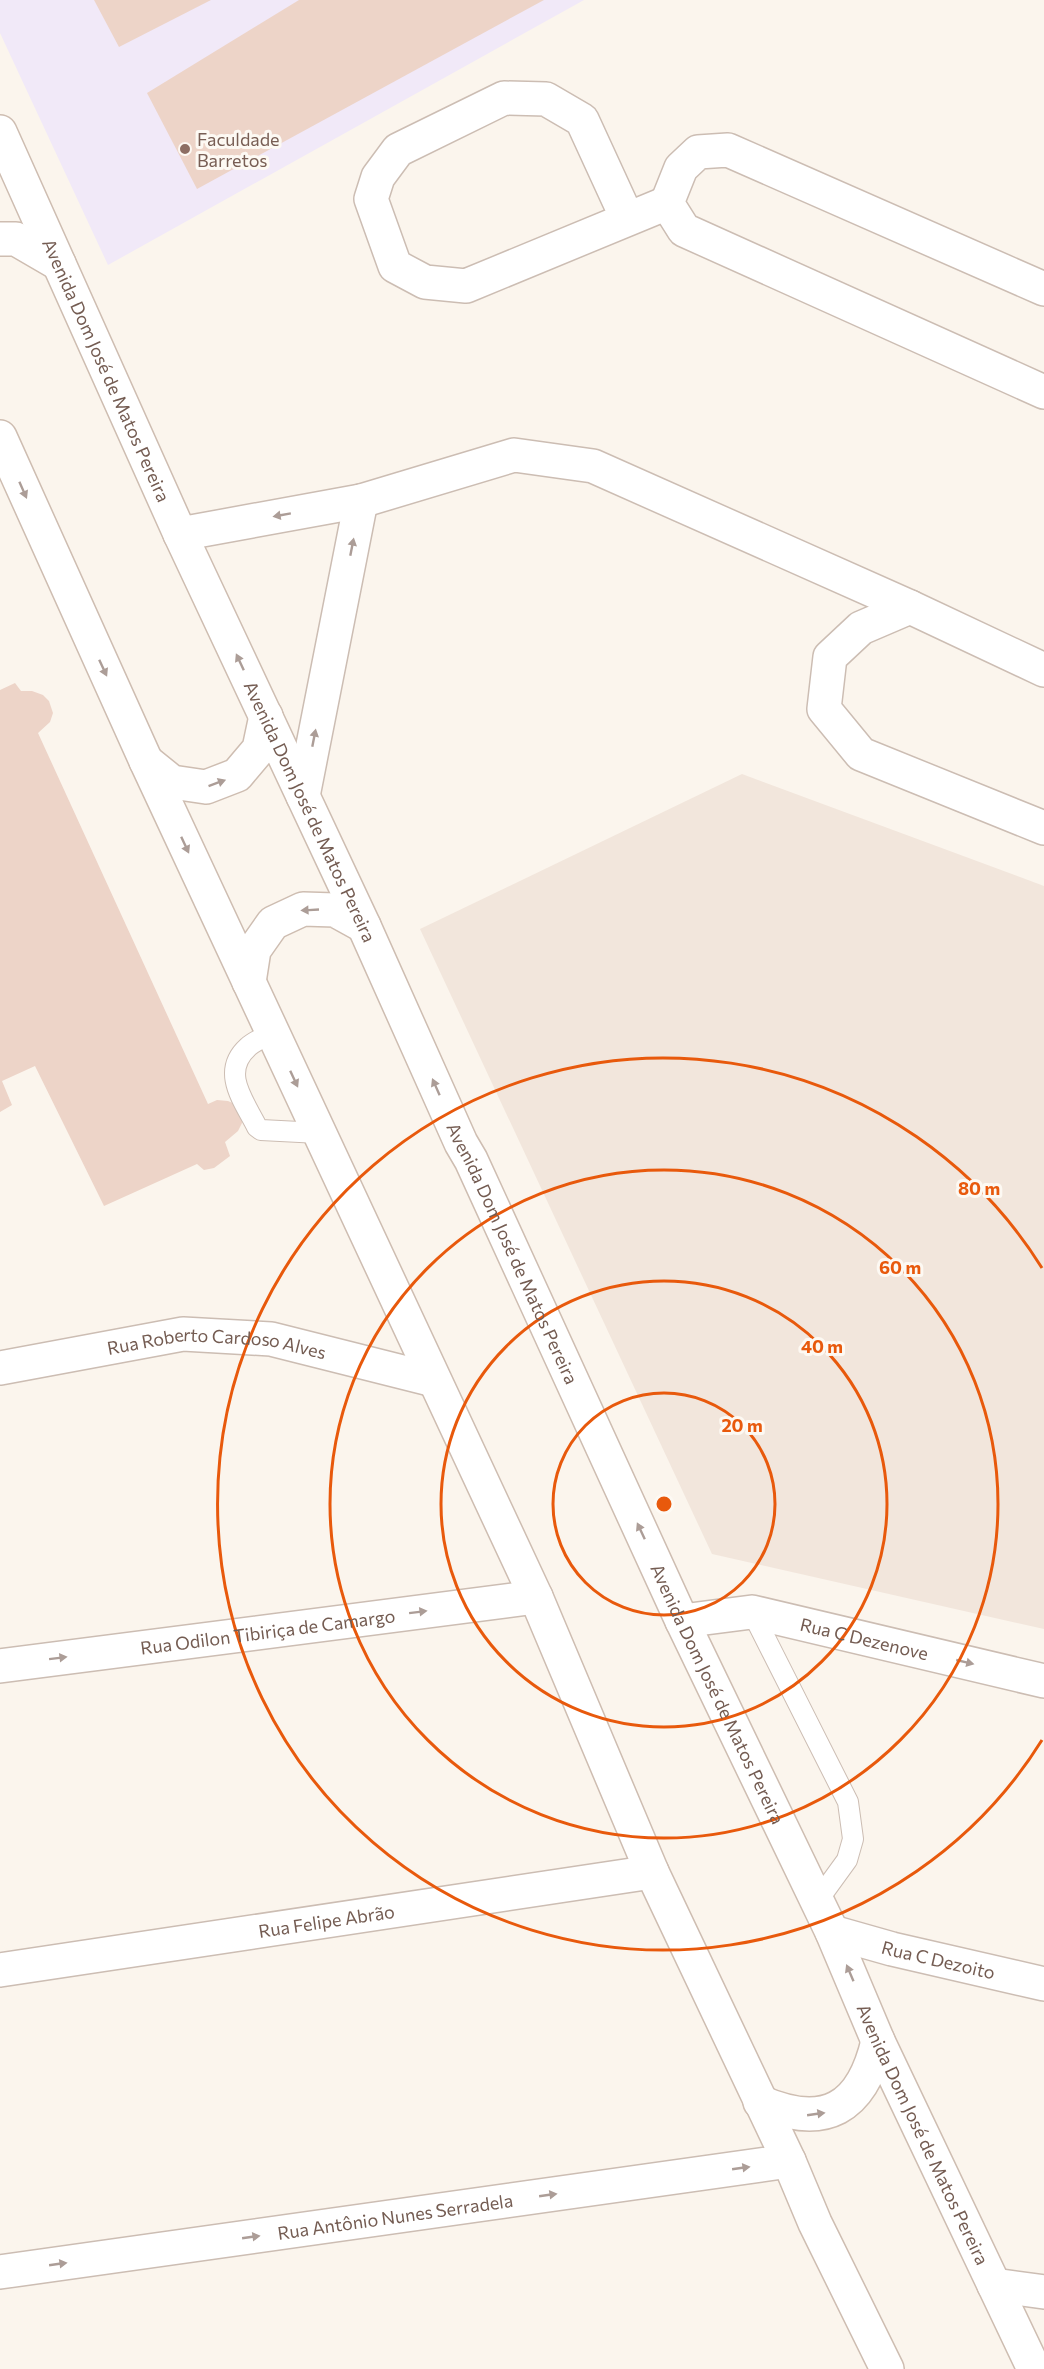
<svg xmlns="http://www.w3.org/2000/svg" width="1044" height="2369" font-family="Commissioner,sans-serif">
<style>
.residential{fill:#f2e6dc}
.education{fill:#f1e9f8}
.building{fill:#edd4c8}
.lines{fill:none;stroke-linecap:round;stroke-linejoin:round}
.service-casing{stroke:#ccbdb3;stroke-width:22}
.minor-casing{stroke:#ccbdb3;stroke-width:36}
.secondary-casing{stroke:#cebdb1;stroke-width:36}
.service{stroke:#fff;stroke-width:20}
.minor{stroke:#fff;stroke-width:33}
.secondary{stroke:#fff;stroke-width:33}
.oneway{fill:#ac9d97}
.ring{fill:none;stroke:#e8590c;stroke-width:3}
.education-dot{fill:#8d6e63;stroke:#fdf9f3;stroke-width:2}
.labels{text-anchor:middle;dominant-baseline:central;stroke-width:6;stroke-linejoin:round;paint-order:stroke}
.education-label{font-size:18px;fill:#785e54;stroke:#fdf9f3;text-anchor:start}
.street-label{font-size:18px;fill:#745c52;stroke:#fdf9f3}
.centre{fill:#e8590c;stroke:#fdf9f3;stroke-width:3}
.ring-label{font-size:18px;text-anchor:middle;font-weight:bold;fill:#e8590c;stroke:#fdf9f3;stroke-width:6;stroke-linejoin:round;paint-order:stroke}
</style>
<rect width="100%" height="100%" fill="#fbf5ed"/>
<polygon class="residential" points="742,774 1044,886 1044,1629 712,1554 420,929"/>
<polygon class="education" points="0,0 584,0 108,265 0,33"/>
<g class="building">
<polygon points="94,0 211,0 119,47"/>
<polygon points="299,0 544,0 197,189 147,93"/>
<polygon points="15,683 21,691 32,691 43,695 49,701 53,713 50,722 38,733 208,1104 217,1100 228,1101 237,1105 242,1114 242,1123 238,1131 225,1142 230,1156 214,1168 204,1170 197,1164 104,1206 35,1066 2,1081 12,1105 0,1112 0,690"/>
</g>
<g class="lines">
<defs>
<g id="service">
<path d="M273 1033C265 1037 254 1041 248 1047 220 1072 244 1101 257 1127L261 1130 319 1133"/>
<polyline points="752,1612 848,1802 853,1839 847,1860 818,1900"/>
</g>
<g id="minor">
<polyline points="627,218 582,120 546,99 504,98 398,150 378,177 371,199 395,266 425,282 466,286 667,203"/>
<polyline points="1044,289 728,150 698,152 681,168 667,203 684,230 1044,392"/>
<polyline points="180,534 361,501 514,455 593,466 910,607 1044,670"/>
<polyline points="910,607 861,628 830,657 824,709 861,754 1044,828"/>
<polyline points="303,796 361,501"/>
<path id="s1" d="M0 1368 183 1334 271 1339 434 1380"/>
<path id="s2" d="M682 1621 752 1612 1044 1681"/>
<path id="s3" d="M0 1666 536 1597"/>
<path id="s4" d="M832 1932 892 1949 1044 1984"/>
<path id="s5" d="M0 1970 652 1872"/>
<path id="s6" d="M0 2272 789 2161"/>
<polyline points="994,2285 1044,2292"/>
</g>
<g id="secondary">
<path id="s7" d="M0 132 180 534 364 926 461 1143 471 1160 682 1621 832 1932 878 2041 1034 2369"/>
<polyline points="0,239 16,239 59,264"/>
<polyline points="0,437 146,761 536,1597 652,1872 789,2161 815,2223 887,2369"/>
<polyline points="146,761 172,782 206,787 237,775 259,749 266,716"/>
<polyline points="249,982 254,950 273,923 303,909 335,910 364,926"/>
<path d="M760 2102C825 2130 862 2109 878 2041"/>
</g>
</defs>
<use href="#service" class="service-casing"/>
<use href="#minor" class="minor-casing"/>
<use href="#secondary" class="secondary-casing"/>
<use href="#service" class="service"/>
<use href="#minor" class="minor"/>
<use href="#secondary" class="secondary"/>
</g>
<defs><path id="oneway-solid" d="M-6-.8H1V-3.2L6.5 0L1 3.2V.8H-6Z" transform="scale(1.5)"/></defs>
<g class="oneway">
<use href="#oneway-solid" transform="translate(23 490) rotate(66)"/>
<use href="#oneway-solid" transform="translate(282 515) rotate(170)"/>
<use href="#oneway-solid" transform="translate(352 547) rotate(-79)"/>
<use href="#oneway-solid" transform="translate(240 662) rotate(-115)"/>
<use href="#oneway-solid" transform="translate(103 668) rotate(65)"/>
<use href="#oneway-solid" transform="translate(314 738) rotate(-79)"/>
<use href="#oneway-solid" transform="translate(217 783) rotate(-20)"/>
<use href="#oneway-solid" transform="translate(185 845) rotate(65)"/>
<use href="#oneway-solid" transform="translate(310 910) rotate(177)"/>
<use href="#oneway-solid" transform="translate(294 1079) rotate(65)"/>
<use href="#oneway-solid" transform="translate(436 1087) rotate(-114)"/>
<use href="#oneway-solid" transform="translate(641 1531) rotate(-115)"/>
<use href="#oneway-solid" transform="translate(418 1612) rotate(-7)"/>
<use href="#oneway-solid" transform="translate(58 1658) rotate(-7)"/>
<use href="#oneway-solid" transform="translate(965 1662) rotate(13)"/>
<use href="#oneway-solid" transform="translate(850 1973) rotate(-113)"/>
<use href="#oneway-solid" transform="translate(816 2114) rotate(-8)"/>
<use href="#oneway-solid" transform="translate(741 2168) rotate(-8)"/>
<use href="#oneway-solid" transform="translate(548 2195) rotate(-8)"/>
<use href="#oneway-solid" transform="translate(251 2237) rotate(-8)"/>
<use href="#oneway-solid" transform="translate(58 2264) rotate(-8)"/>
</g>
<g class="ring">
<circle cx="664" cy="1504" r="111"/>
<circle cx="664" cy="1504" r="223"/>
<circle cx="664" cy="1504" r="334"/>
<path d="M1042 1740A446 446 0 1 1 1042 1268"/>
</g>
<circle class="education-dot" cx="185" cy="149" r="6"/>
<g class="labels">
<g class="education-label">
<text x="197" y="139">Faculdade<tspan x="197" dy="21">Barretos</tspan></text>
</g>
<g class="street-label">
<text stroke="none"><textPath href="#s7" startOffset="261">Avenida Dom José de Matos Pereira</textPath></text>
<text stroke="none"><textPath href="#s7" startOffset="747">Avenida Dom José de Matos Pereira</textPath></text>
<text stroke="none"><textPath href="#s7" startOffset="1233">Avenida Dom José de Matos Pereira</textPath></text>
<text stroke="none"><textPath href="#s1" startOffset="220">Rua Roberto Cardoso Alves</textPath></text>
<text stroke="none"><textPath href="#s3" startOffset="270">Rua Odilon Tibiriça de Camargo</textPath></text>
<text stroke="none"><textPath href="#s2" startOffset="186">Rua C Dezenove</textPath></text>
<text stroke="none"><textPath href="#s7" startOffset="1719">Avenida Dom José de Matos Pereira</textPath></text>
<text stroke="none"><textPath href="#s5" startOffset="330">Rua Felipe Abrão</textPath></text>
<text stroke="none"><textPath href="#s4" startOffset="110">Rua C Dezoito</textPath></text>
<text stroke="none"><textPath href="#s7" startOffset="2205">Avenida Dom José de Matos Pereira</textPath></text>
<text stroke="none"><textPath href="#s6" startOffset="399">Rua Antônio Nunes Serradela</textPath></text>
</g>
</g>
<circle cx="664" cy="1504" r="9" class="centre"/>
<g class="ring-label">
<text x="979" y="1195">80 m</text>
<text x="900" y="1274">60 m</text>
<text x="822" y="1353">40 m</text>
<text x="742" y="1432">20 m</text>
</g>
</svg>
